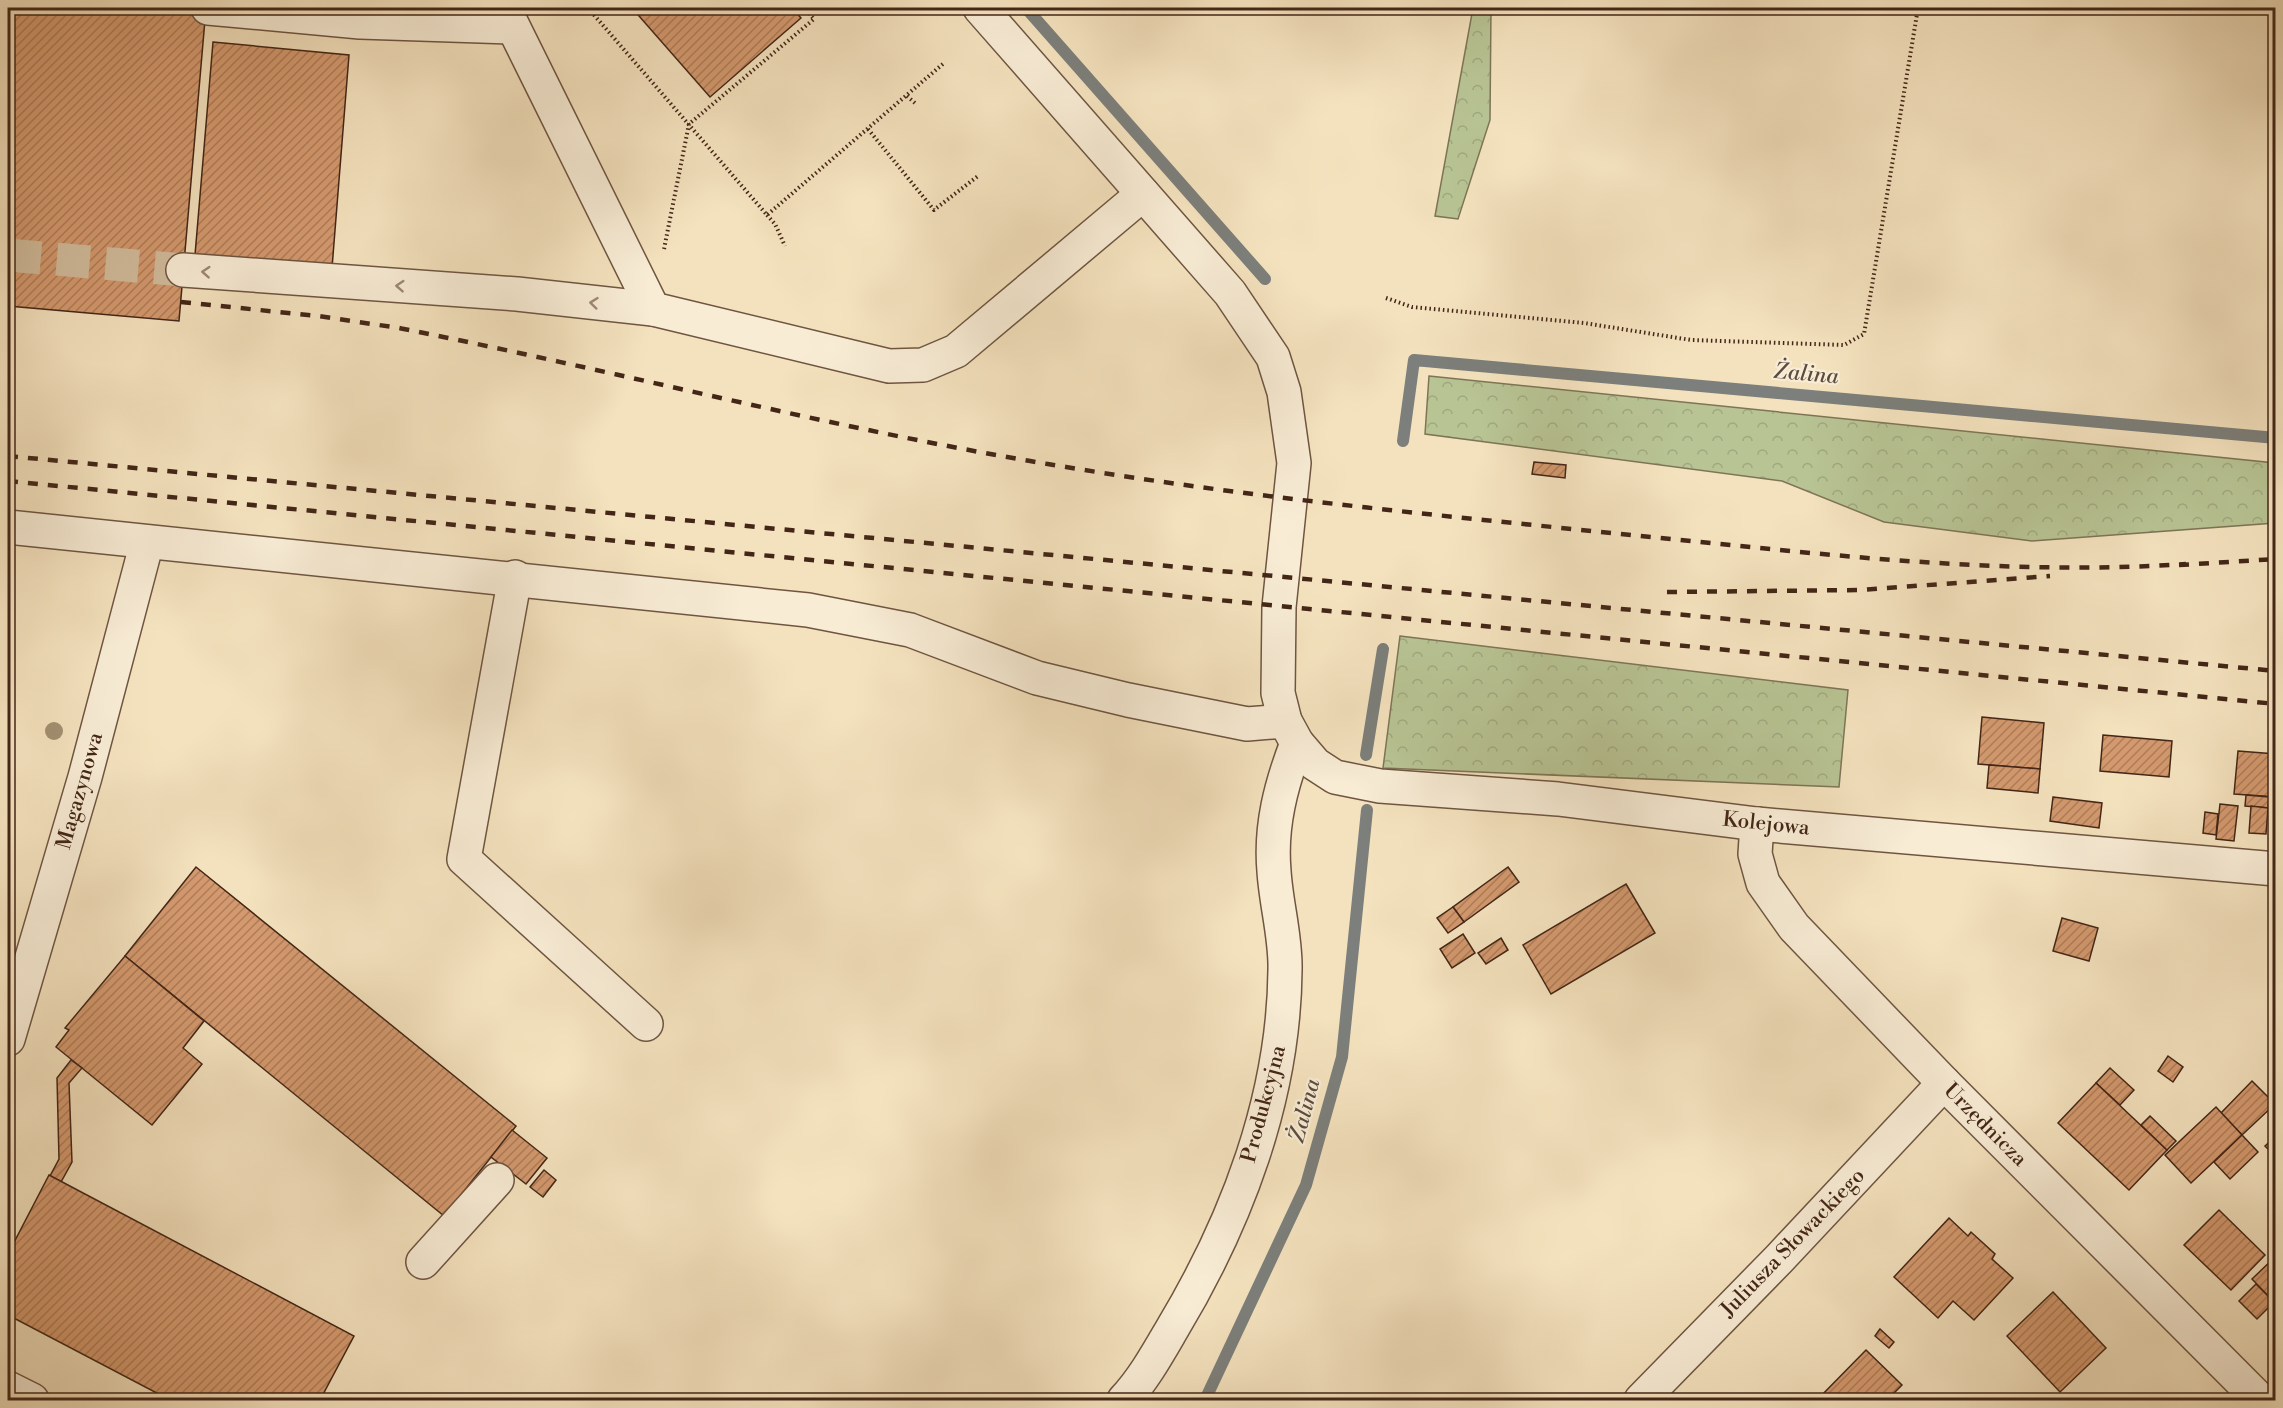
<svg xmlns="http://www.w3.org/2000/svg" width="2283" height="1408" font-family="'Libre Bodoni',serif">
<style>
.forest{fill:url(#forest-crowns);stroke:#7e7556;stroke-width:1.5}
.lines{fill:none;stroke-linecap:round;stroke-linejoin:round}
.stream{stroke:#7c7f7b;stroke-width:12}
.building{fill:url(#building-hatch);stroke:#432617;stroke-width:1.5}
.minor-tunnel{stroke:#d1bc9d;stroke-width:33;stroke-dasharray:33 16;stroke-linecap:butt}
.minor-casing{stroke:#6f5541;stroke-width:36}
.path{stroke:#432617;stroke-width:4;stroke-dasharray:1.5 3;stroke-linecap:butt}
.minor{stroke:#f8ecd5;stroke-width:33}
.rail{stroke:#432617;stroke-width:4.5;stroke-dasharray:10 10;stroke-linecap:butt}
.tree{fill:#a39173}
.oneway{stroke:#9e8976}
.labels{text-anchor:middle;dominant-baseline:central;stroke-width:4.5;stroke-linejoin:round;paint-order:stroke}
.street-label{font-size:21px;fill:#432617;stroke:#f8ecd5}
.water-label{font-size:22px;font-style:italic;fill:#5b4b40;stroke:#f8ecd5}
</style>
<defs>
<pattern id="forest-crowns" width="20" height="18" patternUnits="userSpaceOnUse" patternTransform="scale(1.5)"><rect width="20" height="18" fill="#b8c494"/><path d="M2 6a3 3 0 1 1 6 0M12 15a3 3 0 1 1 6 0" fill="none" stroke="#9fa87f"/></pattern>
<pattern id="building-hatch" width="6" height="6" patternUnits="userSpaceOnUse" patternTransform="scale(1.5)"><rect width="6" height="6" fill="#d4996e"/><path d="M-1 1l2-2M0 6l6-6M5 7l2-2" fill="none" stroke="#ae7d59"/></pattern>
</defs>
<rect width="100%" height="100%" fill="#f4e2be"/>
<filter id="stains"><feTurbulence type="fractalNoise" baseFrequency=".00333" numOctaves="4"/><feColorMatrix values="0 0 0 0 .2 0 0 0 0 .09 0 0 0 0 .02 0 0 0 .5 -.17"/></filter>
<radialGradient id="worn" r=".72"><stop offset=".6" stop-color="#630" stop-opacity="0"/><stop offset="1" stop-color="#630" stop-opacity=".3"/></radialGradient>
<g class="forest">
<polygon points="1473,8 1491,8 1490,120 1458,219 1435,216"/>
<polygon points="1429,376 2275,463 2275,523 2032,541 1884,522 1782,481 1425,434"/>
<polygon points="1400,636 1848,690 1839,787 1383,768"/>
</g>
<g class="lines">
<g class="stream">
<polyline points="1026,8 1265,279"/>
<polyline points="1403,441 1414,360 2276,438"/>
<polyline points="1366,755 1383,649"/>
<polyline points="1205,1400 1306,1185 1342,1057 1367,810"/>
</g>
</g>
<g class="building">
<polygon points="8,8 206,8 179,321 8,306"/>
<polygon points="632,8 792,8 801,18 710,97"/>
<polygon points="1368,8 1405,8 1404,13"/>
<polygon points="213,42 349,55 332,268 195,255"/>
<polygon points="1534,462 1566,465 1565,478 1532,474"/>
<polygon points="1982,717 2044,723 2040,769 1978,764"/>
<polygon points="2103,735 2172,741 2169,777 2100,771"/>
<polygon points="2238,751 2276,754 2276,797 2234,794"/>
<polygon points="1989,765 2040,769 2038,793 1987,788"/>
<polygon points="2246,795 2269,797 2268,808 2245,806"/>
<polygon points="2053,797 2102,803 2099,828 2050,821"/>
<polygon points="2220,804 2238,806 2234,841 2216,839"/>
<polygon points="2251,806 2268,808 2266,834 2249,833"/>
<polygon points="2205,812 2218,814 2216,835 2203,833"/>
<polygon points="196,867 516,1126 444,1216 125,956"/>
<polygon points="1508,867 1519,882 1464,922 1453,907"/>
<polygon points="1626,884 1655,933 1551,994 1523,945"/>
<polygon points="1453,907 1464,922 1448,933 1437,918"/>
<polygon points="2062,918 2098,928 2089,961 2053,951"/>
<polygon points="1463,934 1475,953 1452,968 1440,949"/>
<polygon points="1501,938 1508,950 1486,964 1478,953"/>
<polygon points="125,956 204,1021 183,1048 202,1064 152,1125 56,1047 69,1030 65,1028"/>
<polygon points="2168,1056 2183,1067 2173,1082 2158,1071"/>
<polygon points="71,1060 82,1068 69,1083 72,1162 61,1182 50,1176 59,1159 57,1078"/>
<polygon points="2110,1068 2134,1090 2120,1105 2096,1083"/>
<polygon points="2252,1081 2275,1104 2242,1135 2221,1113"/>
<polygon points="2096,1083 2167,1150 2129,1190 2058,1123"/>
<polygon points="2216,1107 2242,1135 2191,1183 2165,1155"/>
<polygon points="2150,1116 2176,1141 2167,1150 2141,1125"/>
<polygon points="512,1130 547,1158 526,1184 491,1157"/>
<polygon points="2242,1135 2258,1152 2230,1179 2214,1162"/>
<polygon points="2276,1136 2276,1157 2265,1146"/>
<polygon points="544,1170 556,1180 543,1197 530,1187"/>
<polygon points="49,1175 354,1336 320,1400 170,1400 8,1315 8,1254"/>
<polygon points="2219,1210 2265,1255 2231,1290 2184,1245"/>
<polygon points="1949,1218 1968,1236 1971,1232 1995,1254 1992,1259 2013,1278 1974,1320 1953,1301 1938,1318 1894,1277"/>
<polygon points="2276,1256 2276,1304 2252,1279"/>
<polygon points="2256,1284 2274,1302 2257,1319 2239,1301"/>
<polygon points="2053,1292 2106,1348 2060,1392 2007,1336"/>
<polygon points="1880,1329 1894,1342 1889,1348 1875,1336"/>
<polygon points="1866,1350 1902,1385 1887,1400 1817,1400"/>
</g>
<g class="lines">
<polyline class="minor-tunnel" points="8,255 183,270"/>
<defs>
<g id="minor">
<polyline points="208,8 360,22 513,27"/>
<polyline points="504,8 653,309 889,366 923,365 956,351 1143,194"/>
<polyline points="980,8 1230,293 1273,357 1284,392 1294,463 1279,607 1278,693 1285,721 1297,743 1315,764 1335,777 1380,786 1558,799 1757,824 2276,869"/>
<polyline points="183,270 517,294 653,309"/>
<polyline points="8,527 808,610 910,630 1037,678 1128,700 1247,724 1285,721"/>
<polyline points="515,577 464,859 646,1024"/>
<polyline points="1757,824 1755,854 1763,883 1794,927 1944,1083 2260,1400"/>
<polyline points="8,1039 85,777 147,542"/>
<polyline points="423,1262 497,1180"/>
<polyline points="8,1388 32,1400"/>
<path d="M1124 1400C1143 1380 1158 1353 1172 1329 1237 1221 1284 1097 1285 970 1286 938 1276 904 1274 871 1270 826 1281 785 1297 743"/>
<polyline points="1641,1400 1779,1259 1944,1083"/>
</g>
</defs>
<use href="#minor" class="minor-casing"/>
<g class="path">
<polyline points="588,8 767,215 944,63"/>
<polyline points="907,96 915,103"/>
<polyline points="868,129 934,210 978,176"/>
<polyline points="767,215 775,224 785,246"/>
<polyline points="664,249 689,124 814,19 804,8"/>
<polyline points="1386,298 1412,307 1584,323 1691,340 1844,345 1864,334 1918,8"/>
</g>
<use href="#minor" class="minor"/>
<g class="rail">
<path d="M181 302 318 316 399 328C622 372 842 431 1066 467 1259 499 1456 517 1651 537 1830 555 2006 576 2186 564"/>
<polyline points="8,456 2276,671"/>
<polyline points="8,481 2276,704"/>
<polyline points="2179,565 2276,559"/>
<polyline points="1667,592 1861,590 2050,576"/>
</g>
</g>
<circle class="tree" cx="54" cy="731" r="9"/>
<defs><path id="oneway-chevron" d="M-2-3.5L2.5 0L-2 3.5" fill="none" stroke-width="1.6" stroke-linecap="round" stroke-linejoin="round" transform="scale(1.5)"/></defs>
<g class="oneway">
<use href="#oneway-chevron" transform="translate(206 272) rotate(-176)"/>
<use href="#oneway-chevron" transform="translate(400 286) rotate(-176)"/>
<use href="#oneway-chevron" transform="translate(594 303) rotate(-174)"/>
</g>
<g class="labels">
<g class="street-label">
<text transform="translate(80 791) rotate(-74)">Magazynowa</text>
<text transform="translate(1766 824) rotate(6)">Kolejowa</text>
<text transform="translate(1264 1104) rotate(-75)">Produkcyjna</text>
<text transform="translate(1985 1125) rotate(45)">Urzędnicza</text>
<text transform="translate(1793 1243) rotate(-46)">Juliusza Słowackiego</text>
</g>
<g class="water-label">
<text transform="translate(1806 374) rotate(5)">Żalina</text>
<text transform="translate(1305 1111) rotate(-75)">Żalina</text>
</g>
</g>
<rect width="2283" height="1408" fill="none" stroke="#f4e2be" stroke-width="30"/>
<rect x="9" y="9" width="2265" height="1390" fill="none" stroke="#432617" stroke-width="3"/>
<rect x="15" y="15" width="2253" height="1378" fill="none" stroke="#432617" stroke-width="1.5"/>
<rect width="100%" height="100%" filter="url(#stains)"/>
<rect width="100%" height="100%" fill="url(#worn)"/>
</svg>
